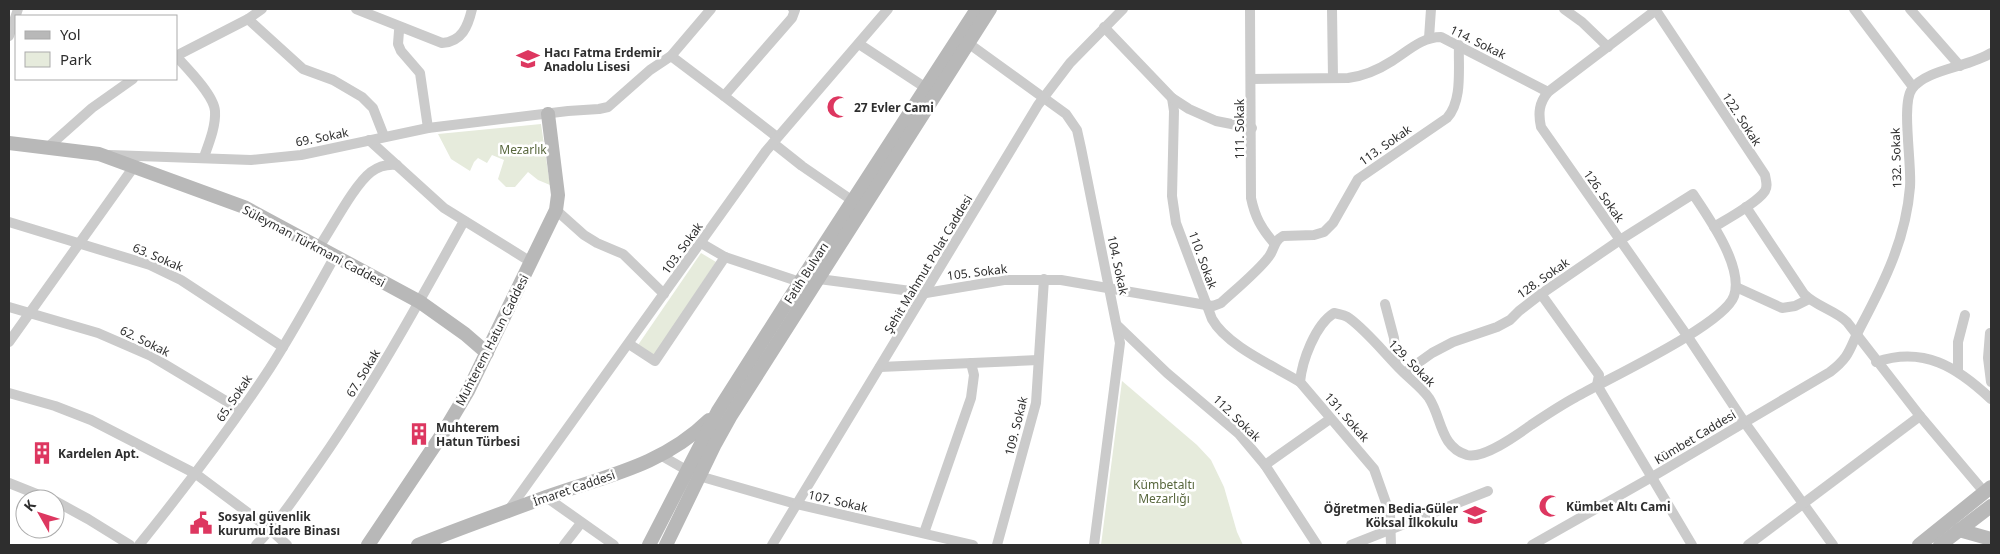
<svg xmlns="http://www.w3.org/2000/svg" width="2000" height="554" font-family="'Noto Sans',sans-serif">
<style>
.green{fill:#e6ebdc}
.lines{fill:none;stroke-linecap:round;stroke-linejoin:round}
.street{stroke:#cbcbcb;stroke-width:10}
.secondary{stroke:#b8b8b8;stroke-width:14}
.labels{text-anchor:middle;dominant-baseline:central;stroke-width:5;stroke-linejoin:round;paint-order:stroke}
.street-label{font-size:12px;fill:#2e2e2e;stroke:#fff}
.poi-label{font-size:12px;font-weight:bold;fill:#2e2e2e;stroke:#fff;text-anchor:start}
.park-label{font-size:12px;fill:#58673d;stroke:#fff}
</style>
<rect width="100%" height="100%" fill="#fff"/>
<g class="green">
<polygon points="541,124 550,185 538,180 528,172 515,187 506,187 498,179 504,160 492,155 487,163 478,158 474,162 470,171 451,159 438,134"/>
<polygon points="701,253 716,262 654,355 638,345"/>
<polygon points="1122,381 1197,445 1211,460 1224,487 1237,532 1243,545 1101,545"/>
</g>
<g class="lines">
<g class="street">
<path d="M356 9 442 43C462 42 468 26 472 9"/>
<path d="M1250 9 1251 198C1255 217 1261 228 1274 243"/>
<polyline points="1332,9 1333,78"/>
<polyline points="1564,9 1582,22 1608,47"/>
<path d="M1655 9 1765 175C1766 181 1768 186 1765 191 1757 203 1727 219 1714 227"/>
<polyline points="1854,9 1913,87"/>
<polyline points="1910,9 1960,66"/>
<path d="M1656 10 1548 92C1539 103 1538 113 1541 127L1688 337 1745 423 1833 545"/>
<polyline points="248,19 303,69 333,80 362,97 373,108 384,136"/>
<path d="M1104 27 1172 98 1174 111 1172 196 1176 223 1212 319C1227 346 1274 366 1300 382"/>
<polyline points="403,28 399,31 398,44 401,51 420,73 428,128"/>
<polyline points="9,36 18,9"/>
<polyline points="1429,38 1431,9"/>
<polyline points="968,43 1066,114 1077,130 1081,148 1120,343 1094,545"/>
<polyline points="859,44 926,88"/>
<path d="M176 56C187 68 214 95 215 111 216 126 209 143 204 157"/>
<polyline points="176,56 248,19 262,9"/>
<polyline points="671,56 724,96"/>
<path d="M1251 79 1348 78C1364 76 1378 70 1392 61 1408 51 1422 37 1441 37L1548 92"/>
<polyline points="1172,98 1189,109 1216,121 1252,128"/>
<polyline points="777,137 724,96 792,18 795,10 793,9"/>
<polyline points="369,140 444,208 531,262"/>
<polyline points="773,143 802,166 853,201"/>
<polyline points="47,148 92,108 133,79"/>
<polyline points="110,155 251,160 301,155 428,128 568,111 599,109 608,107 650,70 671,56 711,9"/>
<path d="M1746 207 1804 294C1817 307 1835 310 1847 322L1920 416 1985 493"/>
<polyline points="556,210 584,235 597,243 623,254 664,294"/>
<polyline points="9,222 150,265 181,280 283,347"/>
<polyline points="701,243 725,257 800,282"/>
<path d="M319 247C332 228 354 185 371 172 379 166 388 164 397 165"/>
<path d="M819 279 926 293 1004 280H1061L1206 305 1213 306 1221 303C1234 291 1262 268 1270 255 1275 247 1274 241 1283 236L1314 235 1324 232 1333 223 1358 179 1447 118C1463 100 1458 68 1459 45"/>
<polyline points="1736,287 1782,308 1795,306 1809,299"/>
<polyline points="1541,294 1599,375 1597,385 1692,545"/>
<polyline points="1385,304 1394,338 1396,364"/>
<polyline points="9,307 98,333 151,356 241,410"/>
<polyline points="1118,326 1167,373 1239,434 1265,465 1317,545"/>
<polyline points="1990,333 1988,358 1991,382"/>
<polyline points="9,342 133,168"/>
<polyline points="629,344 655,361 725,257"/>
<path d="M1876 362C1924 346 1957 367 1991 399"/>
<polyline points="880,367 1038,360"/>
<polyline points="1958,372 1958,342 1965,315"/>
<polyline points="9,393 55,406 91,420 196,474 271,530 287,545"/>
<polyline points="662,456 688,471"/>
<polyline points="1265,465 1330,419"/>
<polyline points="699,476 796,504 973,545"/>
<polyline points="9,483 49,499"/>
<polyline points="546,497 614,545"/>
<polyline points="55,501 88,519 130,545"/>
<polyline points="508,511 766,151 888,9"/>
<polyline points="924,533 971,398 974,375 971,363"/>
<path d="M139 545C185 488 230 429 270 368 293 332 314 294 335 256"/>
<path d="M256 545C277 524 293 500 310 476 368 395 416 308 464 221"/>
<polyline points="564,545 581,523"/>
<polyline points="772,545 1038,105 1070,63 1123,9"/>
<polyline points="997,545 1036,403 1044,279"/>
<polyline points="1351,545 1488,491"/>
<path d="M1391 545 1390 514 1374 469 1300 382C1302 361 1315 325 1334 313 1339 314 1345 315 1349 318 1368 332 1385 354 1402 371 1411 380 1422 388 1429 398 1442 418 1440 447 1467 455 1484 459 1517 435 1531 425 1546 415 1561 405 1576 397 1607 379 1724 325 1734 296 1744 267 1709 218 1693 194L1620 240 1541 294 1519 311 1510 320 1497 327 1453 342 1432 353 1404 373"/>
<path d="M1532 545 1652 477 1830 372C1852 355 1849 348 1861 326 1885 281 1906 238 1910 187 1912 164 1901 103 1912 89 1926 69 1970 67 1991 53"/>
<polyline points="1748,545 1920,416"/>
</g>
<g class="secondary">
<polyline points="9,143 99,154 244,207 420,302 465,334 487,353"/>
<polyline points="1959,530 1991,539"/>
<polyline points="368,545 443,433 468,391 556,210 558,195 548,114"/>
<path d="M418 545C460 528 503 513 546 497 605 476 662 466 709 420"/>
<polyline points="649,545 718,411 800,282 977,9"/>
<polyline points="666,545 715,444 730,417 990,9"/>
<polyline points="1919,545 1991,487"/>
<polyline points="1940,545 1991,506"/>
</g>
</g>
<defs>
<symbol id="school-bare" viewBox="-9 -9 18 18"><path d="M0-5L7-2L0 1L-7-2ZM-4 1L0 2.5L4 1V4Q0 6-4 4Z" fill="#dd3760" stroke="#fff" stroke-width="2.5" paint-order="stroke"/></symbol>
<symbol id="mosque-bare" viewBox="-9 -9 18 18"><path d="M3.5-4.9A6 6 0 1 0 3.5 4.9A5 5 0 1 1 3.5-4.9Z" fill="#dd3760" stroke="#fff" stroke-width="2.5" paint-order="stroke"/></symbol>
<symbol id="building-bare" viewBox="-9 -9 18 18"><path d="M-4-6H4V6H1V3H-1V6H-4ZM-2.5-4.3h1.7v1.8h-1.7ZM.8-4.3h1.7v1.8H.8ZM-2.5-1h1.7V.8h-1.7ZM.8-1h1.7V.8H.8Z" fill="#dd3760" stroke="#fff" stroke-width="2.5" paint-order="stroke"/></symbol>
<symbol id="civic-bare" viewBox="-9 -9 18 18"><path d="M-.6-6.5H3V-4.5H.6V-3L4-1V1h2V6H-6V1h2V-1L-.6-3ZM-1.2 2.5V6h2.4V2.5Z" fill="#dd3760" stroke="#fff" stroke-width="2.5" paint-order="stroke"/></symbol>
</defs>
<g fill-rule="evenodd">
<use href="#school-bare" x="512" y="43" width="32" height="32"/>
<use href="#mosque-bare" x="822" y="91" width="32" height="32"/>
<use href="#building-bare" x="403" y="418" width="32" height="32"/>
<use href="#building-bare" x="26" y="437" width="32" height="32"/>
<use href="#mosque-bare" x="1534" y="490" width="32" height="32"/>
<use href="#school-bare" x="1459" y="499" width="32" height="32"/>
<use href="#civic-bare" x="185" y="507" width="32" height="32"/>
</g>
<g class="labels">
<g class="street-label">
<text transform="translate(1478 42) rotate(26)">114. Sokak</text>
<text transform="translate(1742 119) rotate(57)">122. Sokak</text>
<text transform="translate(1239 129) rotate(-90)">111. Sokak</text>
<text transform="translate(322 137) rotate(-11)">69. Sokak</text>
<text transform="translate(1385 145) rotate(-35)">113. Sokak</text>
<text transform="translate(1896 158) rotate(-92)">132. Sokak</text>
<text transform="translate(1604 196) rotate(55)">126. Sokak</text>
<text transform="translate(314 246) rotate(28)">Süleyman Türkmani Caddesi</text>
<text transform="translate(682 248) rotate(-54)">103. Sokak</text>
<text transform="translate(158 257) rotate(23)">63. Sokak</text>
<text transform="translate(1203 260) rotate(70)">110. Sokak</text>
<text transform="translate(928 264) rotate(-59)">Şehit Mahmut Polat Caddesi</text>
<text transform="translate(1118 265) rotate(78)">104. Sokak</text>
<text transform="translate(977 272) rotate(-7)">105. Sokak</text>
<text transform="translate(806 273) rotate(-57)">Fatih Bulvarı</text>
<text transform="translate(1543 278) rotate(-35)">128. Sokak</text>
<text transform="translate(492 340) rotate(-63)">Muhterem Hatun Caddesi</text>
<text transform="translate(145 341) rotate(26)">62. Sokak</text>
<text transform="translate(1412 363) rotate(45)">129. Sokak</text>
<text transform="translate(363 373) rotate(-59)">67. Sokak</text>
<text transform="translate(234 398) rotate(-56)">65. Sokak</text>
<text transform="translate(1347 417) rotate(49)">131. Sokak</text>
<text transform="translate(1237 418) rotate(44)">112. Sokak</text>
<text transform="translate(1016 426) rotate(-76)">109. Sokak</text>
<text transform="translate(1695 437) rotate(-31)">Kümbet Caddesi</text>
<text transform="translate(574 488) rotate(-19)">İmaret Caddesi</text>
<text transform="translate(838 501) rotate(13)">107. Sokak</text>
</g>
<g class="poi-label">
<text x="544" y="52">Hacı Fatma Erdemir<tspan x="544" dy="14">Anadolu Lisesi</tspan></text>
<text x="854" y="107">27 Evler Cami</text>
<text x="436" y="427">Muhterem<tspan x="436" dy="14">Hatun Türbesi</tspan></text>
<text x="58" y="453">Kardelen Apt.</text>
<text x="1566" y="506">Kümbet Altı Cami</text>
<text x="1458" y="508" text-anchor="end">Öğretmen Bedia-Güler<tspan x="1458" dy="14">Köksal İlkokulu</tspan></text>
<text x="218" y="516">Sosyal güvenlik<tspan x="218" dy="14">kurumu İdare Binası</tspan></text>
</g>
<g class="park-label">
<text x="523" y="149">Mezarlık</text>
<text x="1164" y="484">Kümbetaltı<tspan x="1164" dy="14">Mezarlığı</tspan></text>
</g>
</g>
<rect width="2000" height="554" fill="none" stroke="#2e2e2e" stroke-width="20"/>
<rect x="15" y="15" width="162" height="65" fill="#ffffff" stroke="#ababab"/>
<rect x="25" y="31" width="25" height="8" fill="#b8b8b8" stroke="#ababab"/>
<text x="60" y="40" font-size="15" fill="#2e2e2e">Yol</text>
<rect x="25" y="52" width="25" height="15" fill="#e6ebdc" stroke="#ababab"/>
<text x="60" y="65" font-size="15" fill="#2e2e2e">Park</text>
<g transform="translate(40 514) rotate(309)"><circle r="24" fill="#ffffff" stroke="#ababab"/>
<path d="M0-4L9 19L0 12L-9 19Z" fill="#dd3760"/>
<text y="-8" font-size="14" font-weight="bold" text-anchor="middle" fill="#2e2e2e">K</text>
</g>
</svg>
